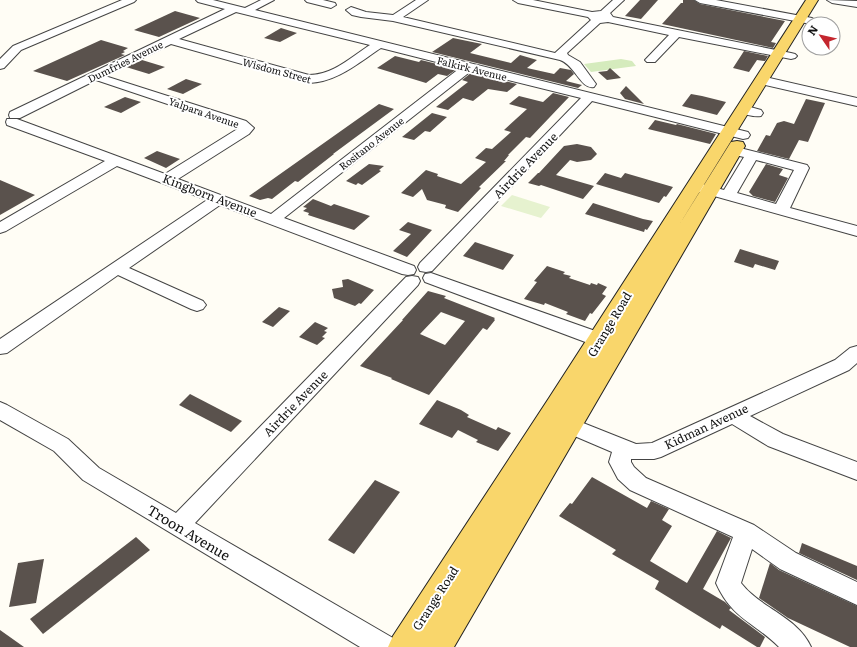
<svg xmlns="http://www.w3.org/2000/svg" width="857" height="647" font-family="Literata,serif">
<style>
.green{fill:#d5ebbd}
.pitch{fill:#e6f2cf}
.building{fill:#5a524d;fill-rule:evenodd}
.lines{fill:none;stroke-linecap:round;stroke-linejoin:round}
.minor-casing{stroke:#444;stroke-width:2}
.major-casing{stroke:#222;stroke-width:2}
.minor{fill:#fff;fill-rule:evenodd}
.major{fill:#f9d66b;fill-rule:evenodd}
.labels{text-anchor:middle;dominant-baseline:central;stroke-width:4;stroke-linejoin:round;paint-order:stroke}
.far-street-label{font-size:10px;fill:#111;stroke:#fff}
.street-label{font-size:12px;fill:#111;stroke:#fff}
.near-street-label{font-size:14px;fill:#111;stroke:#fff}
</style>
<rect width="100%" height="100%" fill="#fffdf5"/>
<polygon class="green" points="621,59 632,61 636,66 591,72 584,64"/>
<polygon class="pitch" points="512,195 550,207 541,218 501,206"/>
<g class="building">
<polygon points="640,0 658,0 641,19 625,16"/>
<polygon points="683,0 694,0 700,4 785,21 771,42 776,43 773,48 662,24 681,3 683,3"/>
<polygon points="175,11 200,18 159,37 134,30"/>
<polygon points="281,28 297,33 280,42 264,38"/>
<polygon points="453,38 482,44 470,53 511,63 520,55 537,60 527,68 554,74 560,68 571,70 574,74 566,81 582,85 578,88 432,52"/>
<polygon points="101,40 128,48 123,51 125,52 121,54 125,55 67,81 33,71"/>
<polygon points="744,51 768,56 765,61 757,60 749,72 733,68"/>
<polygon points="395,56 419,62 421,60 457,69 447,76 438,74 426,83 377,68"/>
<polygon points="142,60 165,67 149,74 126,67"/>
<polygon points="610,68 621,78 607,80 598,72 607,71"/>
<polygon points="471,73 517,84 507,92 488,89 473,101 463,98 448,110 436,107 468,82 462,80"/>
<polygon points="186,79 202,84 183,94 167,89"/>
<polygon points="626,86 644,104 625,99 620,93"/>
<polygon points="553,93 569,97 530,138 526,137 508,155 509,155 504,161 506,161 479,187 481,188 458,212 445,208 446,205 427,200 422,189 413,197 401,193 426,170 438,174 437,176 461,184 486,162 475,158 486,148 492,149 511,132 504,130 527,109 509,104 519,96 543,102"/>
<polygon points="691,94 702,96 726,102 717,115 682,106"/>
<polygon points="125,97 141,102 121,113 104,107"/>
<polygon points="806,99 825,103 808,142 799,140 789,159 757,151 766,135 770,136 777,123 784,121 794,124"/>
<polygon points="379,104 394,109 333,154 334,154 298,182 295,181 272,199 268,198 260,200 249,196"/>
<polygon points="432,113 447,117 430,132 425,131 414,140 402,137"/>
<polygon points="655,120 676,125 677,124 716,134 710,144 648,129"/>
<polygon points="577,144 591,147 597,154 591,160 577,162 570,160 556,175 594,186 583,199 541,185 539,186 528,183 538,173 539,173 564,146"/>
<polygon points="157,151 180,159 166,168 144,158"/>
<polygon points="369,164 384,166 379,170 381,171 362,185 358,183 356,185 346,181"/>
<polygon points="766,164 783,169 779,175 788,178 775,202 753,196 749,192"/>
<polygon points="605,173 621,178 625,173 673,187 666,197 664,196 659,203 596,184"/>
<polygon points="0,180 35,195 0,215"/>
<polygon points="313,199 331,206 334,204 370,216 354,230 308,215 309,213 303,211 307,208 303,207"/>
<polygon points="593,203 643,219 653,221 647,230 645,229 644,232 585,214"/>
<polygon points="408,222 432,230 407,257 393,251 411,234 399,230"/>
<polygon points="475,242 514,255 503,270 463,256"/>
<polygon points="740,249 779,261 775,270 755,264 753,268 734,262"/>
<polygon points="547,266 565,272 563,274 571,276 569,278 590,285 591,283 597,285 598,283 607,287 602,294 606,296 592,314 590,313 585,321 566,314 568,312 545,303 544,305 524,299 537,282 534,281"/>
<polygon points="348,279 374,290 361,304 359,303 355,306 334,298 332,289 343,287 342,280"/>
<path d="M428 291 446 296 444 298 495 318 494 319 495 320 487 330 483 328 429 395 391 379 392 378 360 366 403 320H402ZM441 312 465 321 445 345 420 334Z"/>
<polygon points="279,307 290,311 273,327 262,322"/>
<polygon points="315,322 328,328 324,331 327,332 322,337 325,338 317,345 299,337"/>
<polygon points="190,394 242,421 231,432 179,405"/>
<polygon points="437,400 461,410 469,415 467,417 496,430 498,427 511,433 498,451 476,442 478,440 458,430 452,438 419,424"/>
<polygon points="592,477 647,508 651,501 669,509 662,520 672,526 650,561 687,583 717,531 731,538 703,589 725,602 731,608 729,610 765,637 760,647 757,647 722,625 720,629 655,589 659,581 612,554 616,550 559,516 570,503 572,504"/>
<polygon points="375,480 400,492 354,554 328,540"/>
<polygon points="136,537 150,550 43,634 30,619"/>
<polygon points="802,543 857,566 857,580 799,553"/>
<polygon points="44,559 36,603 9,607 18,563"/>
<polygon points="770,563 779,570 857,606 857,647 850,647 788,618 759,598"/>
<polygon points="0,630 24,647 0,647"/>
</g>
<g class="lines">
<defs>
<g id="minor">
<polygon points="122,0 136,0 134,2 21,50 4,68 0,69 0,59 13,46"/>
<path d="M196 0H213L245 8 261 0H274L255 10 748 132 750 135 748 138 743 139 592 101 432 271 426 272 420 271 418 267 420 263 581 98 471 71 284 218 414 266 416 270 414 274 408 275 402 274 220 205 129 268 203 301 206 305 203 309 197 311 191 309 118 275 7 353 0 354V339L207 200 117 166 6 231 0 233V222L105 161 7 125 6 122 7 119H17L165 174 239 128 96 80 20 118H10L9 115 10 112 225 9 198 2ZM236 12 370 45C351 57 333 75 309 75L179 39ZM171 44 309 83C337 82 358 63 381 48L460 68 271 214 178 179 249 134 254 128 246 121 105 76Z"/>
<polygon points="305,0 323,0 335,3 336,5 331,8 307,2"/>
<path d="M416 0H428L403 17 555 53 591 20 588 17 518 3 513 0H533L592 12 601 11 613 0H624L610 13 613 17 791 53 795 54 797 56 795 58 791 59 679 37 655 62H647L645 60 669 35 608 22 600 23 567 53 568 55 580 62 596 84 594 87C581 90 575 65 560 60L393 21 361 17 352 15 346 10 351 7 366 12 393 15Z"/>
<polygon points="695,0 716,0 812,18 817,21 816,23 811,24 700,3"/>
<polygon points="827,0 857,1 857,7 832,3"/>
<polygon points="761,76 857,98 857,106 757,83 755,80 757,77"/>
<path d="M743 105 761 110 763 113 761 116C755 117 741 115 737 109L739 106Z"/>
<path d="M740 148 807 165 809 168 790 208 857 226V236L689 189 687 186 689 183 694 182 724 190 744 157 735 155 733 152 735 149ZM756 160 794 170 776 204 737 193Z"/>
<polygon points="431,273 618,339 620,344 618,349 611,350 604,349 425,282 423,278 425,274"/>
<polygon points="412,276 418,277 420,281 418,285 195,523 393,638 397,647 360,647 83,480 54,451 0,420 0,402 7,405 68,439 99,468 176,513 406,277"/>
<path d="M857 346V363L849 370 750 416 783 434 857 462V480L768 446 732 424 661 457 654 459H631V462L634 467 646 478 754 525 796 553 857 582V605L780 569 752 549 741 583C760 608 798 617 811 647H779C754 622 732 619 716 583L733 537 630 490 618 479 609 462 612 452 551 426 548 421 551 416 558 413 636 444 652 443 835 360 850 348Z"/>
</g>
<polygon id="major" points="806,0 818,0 679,225 731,142 737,141 743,142 745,146 454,647 388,647 393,636 549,398"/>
</defs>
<use href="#minor" class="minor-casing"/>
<use href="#major" class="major-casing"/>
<use href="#minor" class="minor"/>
<use href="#major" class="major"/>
</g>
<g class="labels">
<g class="far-street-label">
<text transform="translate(125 61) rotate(-26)">Dumfries Avenue</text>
<text transform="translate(472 68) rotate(14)">Falkirk Avenue</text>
<text transform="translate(277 70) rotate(15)">Wisdom Street</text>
<text transform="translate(204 112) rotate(19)">Yalpara Avenue</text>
<text transform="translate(371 143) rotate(-38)">Rositano Avenue</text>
</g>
<g class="street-label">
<text transform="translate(525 165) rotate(-46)">Airdrie Avenue</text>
<text transform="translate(210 195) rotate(21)">Kingborn Avenue</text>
<text transform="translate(609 324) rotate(-59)">Grange Road</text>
<text transform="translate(295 403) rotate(-46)">Airdrie Avenue</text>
<text transform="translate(706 426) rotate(-25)">Kidman Avenue</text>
<text transform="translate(435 598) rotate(-57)">Grange Road</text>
</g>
<g class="near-street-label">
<text transform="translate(189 532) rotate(31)">Troon Avenue</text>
</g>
</g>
<g transform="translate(821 36) rotate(304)"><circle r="19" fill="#ffffff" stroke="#a0a0a0"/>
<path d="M0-3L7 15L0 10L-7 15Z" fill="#c4262e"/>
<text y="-6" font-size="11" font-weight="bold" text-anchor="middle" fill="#111111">N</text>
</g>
</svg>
